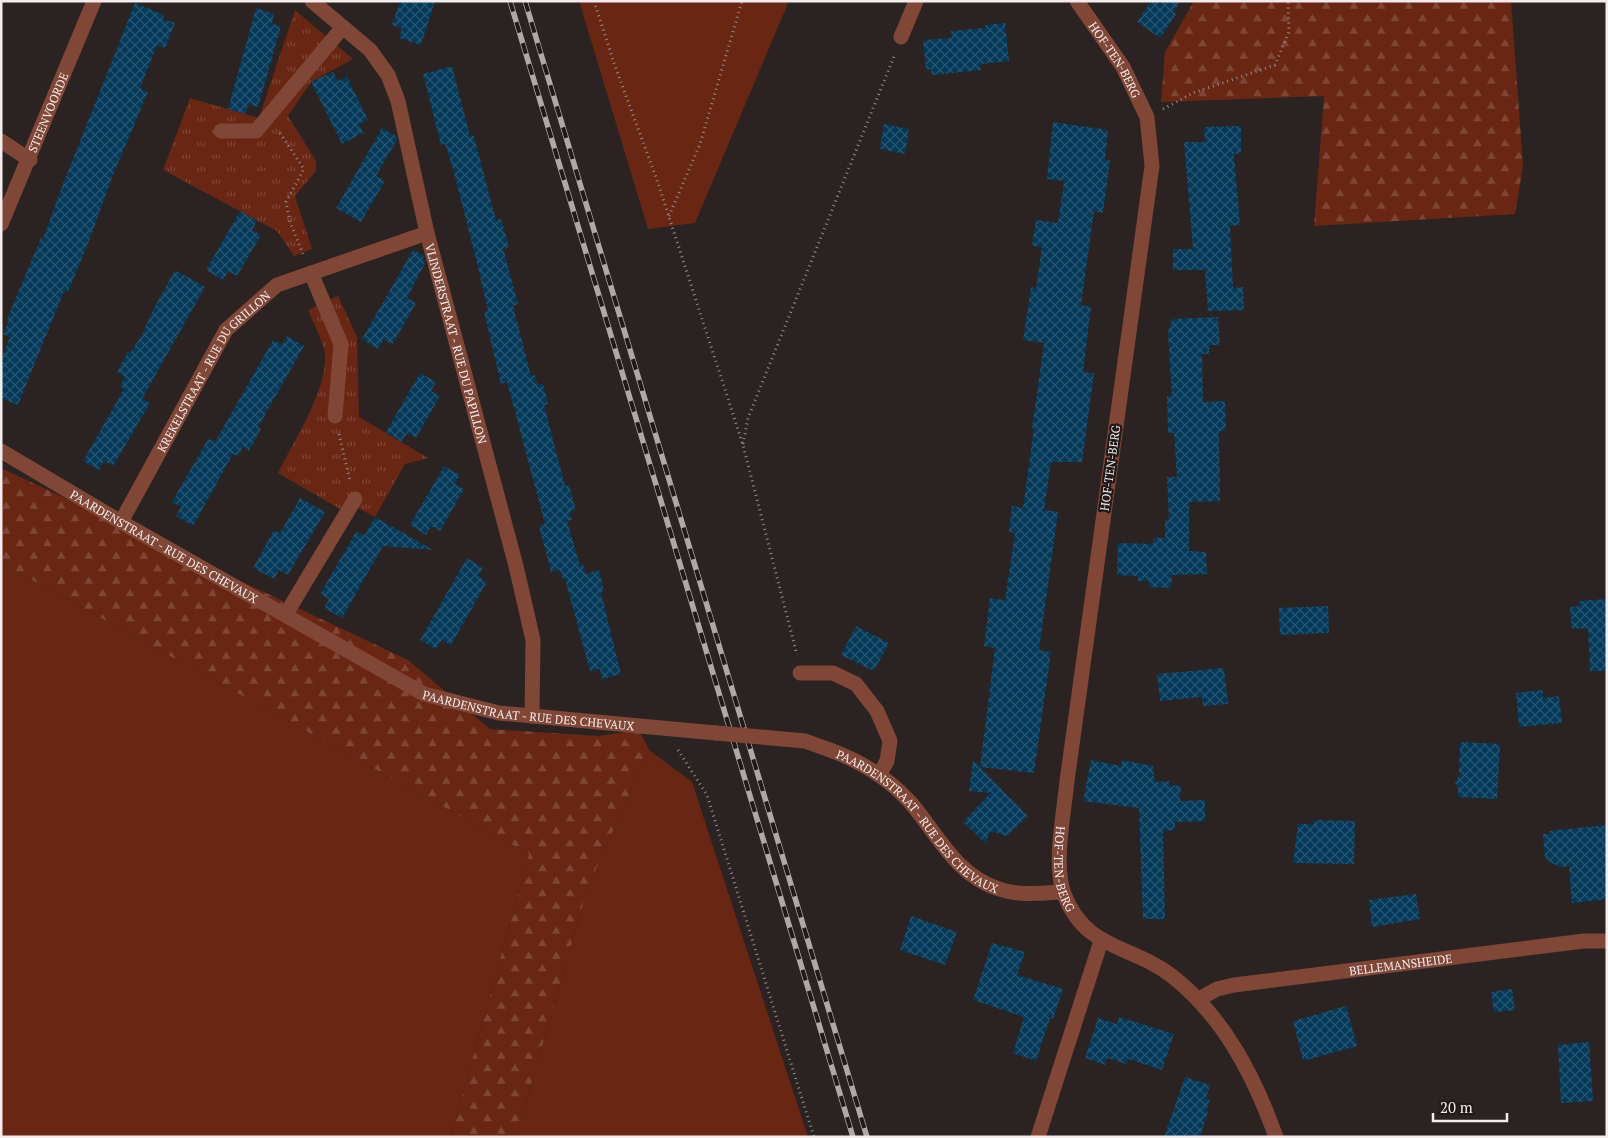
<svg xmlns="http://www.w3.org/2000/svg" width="1608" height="1138" font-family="'PT Serif',serif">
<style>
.green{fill:#692613}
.forest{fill:url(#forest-firs)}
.park{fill:url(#park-tufts)}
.building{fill:url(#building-cross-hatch)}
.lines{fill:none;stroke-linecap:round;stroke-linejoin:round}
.path{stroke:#918c8a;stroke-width:3;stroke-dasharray:1 4;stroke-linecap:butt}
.minor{stroke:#804636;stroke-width:15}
.rail-casing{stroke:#aea9a7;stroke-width:5.5}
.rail{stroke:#211917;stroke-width:4;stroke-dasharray:11;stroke-linecap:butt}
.minor-bridge{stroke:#804636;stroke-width:15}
.labels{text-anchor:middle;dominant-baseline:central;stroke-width:4.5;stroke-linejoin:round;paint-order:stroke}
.street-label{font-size:12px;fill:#f2edec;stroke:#211917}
</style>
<defs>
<pattern id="forest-firs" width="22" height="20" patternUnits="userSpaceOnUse" patternTransform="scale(1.25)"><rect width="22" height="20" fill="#692613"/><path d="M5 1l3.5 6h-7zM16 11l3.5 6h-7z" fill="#7f4636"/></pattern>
<pattern id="park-tufts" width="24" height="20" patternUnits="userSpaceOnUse" patternTransform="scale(1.25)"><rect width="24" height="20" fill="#692613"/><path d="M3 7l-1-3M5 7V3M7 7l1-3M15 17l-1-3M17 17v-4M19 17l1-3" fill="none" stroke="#7f4636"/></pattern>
<pattern id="building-cross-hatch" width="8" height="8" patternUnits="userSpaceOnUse" patternTransform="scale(1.25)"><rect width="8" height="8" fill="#033959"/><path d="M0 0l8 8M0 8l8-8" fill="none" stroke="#285671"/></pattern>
</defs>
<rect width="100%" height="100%" fill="#2a2321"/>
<g class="green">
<polygon points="579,1 789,1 695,223 648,229"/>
<polygon points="1,563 529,854 451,1137 1,1137"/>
<polygon points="649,750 692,782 808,1137 516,1137 588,887"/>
</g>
<g class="forest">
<polygon points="1194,1 1511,1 1523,166 1515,214 1314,226 1324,96 1161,102 1165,52"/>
<polygon points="1,468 408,660 490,729 599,736 639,730 649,750 588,887 516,1137 451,1137 529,854 1,563"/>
</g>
<g class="park">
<polygon points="295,10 353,59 311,82 288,116 316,161 316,171 295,196 312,249 294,256 277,231 163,170 190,98 259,118"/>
<path d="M338 296 357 337 359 417 428 458 405 464 375 517 345 501 340 509 278 473C293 442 332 383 324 349 320 335 313 322 308 310Z"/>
</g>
<g class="building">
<polygon points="400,1 435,1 421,45 399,38 402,28 392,25"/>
<polygon points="1151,1 1181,1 1173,12 1176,14 1160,38 1137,22"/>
<polygon points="135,3 164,15 163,19 175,23 165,48 157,45 140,88 148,92 113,175 89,241 68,292 64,291 18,405 1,398 1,359 10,337 3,334 9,320 7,319 41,238 43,239 63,184"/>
<polygon points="256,8 274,14 272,24 281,26 258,107 248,104 246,114 228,109"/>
<polygon points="1005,23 1009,61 980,64 981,70 932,75 931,69 926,70 923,40 952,38 951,31 985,28 985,25"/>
<polygon points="452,66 470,136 474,136 496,220 501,219 509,247 503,248 518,304 513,306 531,376 535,375 537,385 543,384 548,404 544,405 565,486 569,485 576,510 570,511 572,520 567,521 573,542 580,565 583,564 586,574 599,570 604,591 601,592 621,674 602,679 600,669 590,671 565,579 563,580 560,570 551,572 539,526 545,524 507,382 501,384 484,312 488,311 478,267 453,169 445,144 441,145 423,74"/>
<polygon points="333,72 338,81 347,77 368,120 359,124 363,133 342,144 311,82"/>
<polygon points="1053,122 1108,130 1105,160 1110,160 1103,213 1094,211 1081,305 1091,307 1083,372 1094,373 1082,462 1051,462 1044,510 1058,512 1039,650 1051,652 1034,773 980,767 995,648 984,646 990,598 1005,600 1015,533 1009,532 1012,506 1023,508 1034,428 1032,428 1044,343 1023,340 1031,287 1036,288 1042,247 1032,246 1036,220 1058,223 1064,181 1047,179"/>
<polygon points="884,124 909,129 905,154 880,149"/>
<polygon points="1241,126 1241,153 1234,154 1240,225 1230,226 1233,288 1243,287 1244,310 1208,311 1205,270 1173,270 1173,249 1193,249 1184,142 1205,142 1204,127"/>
<polygon points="382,128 396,136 397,140 376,176 385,181 361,222 336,208"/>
<polygon points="240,211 257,221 252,230 261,235 237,276 228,271 223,280 206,270"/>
<polygon points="413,250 423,255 425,263 407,298 416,303 392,345 384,339 378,349 362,339"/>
<polygon points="175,270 205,287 142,399 150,403 125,446 113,466 104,461 99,470 83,461 124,389 120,386 125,377 117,372 128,352 130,353 142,335 153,310"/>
<polygon points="1218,317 1220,345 1209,345 1209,354 1202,354 1203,402 1225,401 1226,431 1219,431 1220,501 1189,502 1189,551 1206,552 1207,574 1172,575 1171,588 1150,587 1149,581 1138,581 1138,576 1117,575 1118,543 1153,544 1153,538 1165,538 1165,520 1169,520 1167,477 1177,477 1174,433 1168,433 1167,396 1172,396 1168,332 1172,319"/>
<polygon points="287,336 304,346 258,427 261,429 249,451 243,446 238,456 233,454 193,526 176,516 181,507 172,502 208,439 215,442 273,340 282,345"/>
<polygon points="420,373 436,382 431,391 440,396 416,438 407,433 402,442 386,432"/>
<polygon points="444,466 460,475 455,484 464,489 440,531 431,526 426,535 410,525"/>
<polygon points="300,498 325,512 288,575 279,570 274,579 253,568 274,530 280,533"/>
<polygon points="375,517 433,550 383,546 342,618 324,608 329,599 320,594 356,532 365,535"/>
<polygon points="467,558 483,568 478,576 487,582 451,645 442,640 436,649 420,640"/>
<polygon points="1607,599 1607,671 1590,671 1588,628 1572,629 1570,607 1580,606 1579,601"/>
<polygon points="1328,606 1329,633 1280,635 1279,608"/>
<polygon points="856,626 889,643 874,671 841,655"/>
<polygon points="1224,668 1228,704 1203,706 1202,697 1160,701 1157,674"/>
<polygon points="1543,690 1543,698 1559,696 1562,723 1519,727 1516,693"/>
<polygon points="1460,742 1500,744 1497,799 1458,797 1458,786 1454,783 1461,773 1459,772"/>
<polygon points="973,760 1028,816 1007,836 990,831 986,844 963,822 990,793 969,791"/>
<polygon points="1091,760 1121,766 1122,760 1153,766 1155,782 1169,781 1169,785 1181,786 1180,801 1205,800 1205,821 1175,822 1175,830 1163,831 1165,919 1143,919 1139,808 1083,801"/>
<polygon points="1314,820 1355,821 1354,864 1293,863 1298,824 1314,824"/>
<polygon points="1607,825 1607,899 1572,903 1569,866 1559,867 1545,859 1543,834 1550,834 1549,831"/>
<polygon points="1416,894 1420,919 1372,927 1369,900"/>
<polygon points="911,916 957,932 945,965 900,950"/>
<polygon points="992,943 1025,952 1017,975 1063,989 1053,1019 1050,1018 1036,1061 1013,1053 1024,1017 973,1000"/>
<polygon points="1512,989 1515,1010 1494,1012 1491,992"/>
<polygon points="1346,1006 1357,1046 1303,1061 1293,1021"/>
<polygon points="1119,1017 1174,1034 1162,1070 1128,1059 1126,1064 1107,1058 1105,1065 1085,1058 1098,1018 1117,1024"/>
<polygon points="1589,1042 1593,1101 1561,1103 1558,1045"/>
<polygon points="1185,1077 1210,1085 1206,1098 1210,1100 1206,1111 1208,1111 1200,1137 1164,1137"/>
</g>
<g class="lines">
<g class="path">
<polyline points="594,1 615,66 657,180 743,445 797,655"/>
<polyline points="1163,109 1193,93 1275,65 1289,32 1288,1"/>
<polyline points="280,133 304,169 286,202 290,222 303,254"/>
<polyline points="669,216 700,144 742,1"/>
<polyline points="339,434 350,481"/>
<polyline points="743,444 748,418 895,54"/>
<polyline points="678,750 707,795 814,1137"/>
</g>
<g class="minor">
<path id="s1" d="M312 1 370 50 388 75 398 101 427 233 516 566 533 640 532 716"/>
<path id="s2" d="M1077 1 1123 67 1147 117 1152 166 1067 781C1064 813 1053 865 1064 894 1086 951 1131 944 1172 976 1224 1017 1254 1076 1276 1137"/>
<polyline points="901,37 916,1"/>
<polyline points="221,131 256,131 343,27"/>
<polyline points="1,141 30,160"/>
<path id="s3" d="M1 224 94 1"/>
<polyline points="311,273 341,344 335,416"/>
<path id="s4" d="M1 451 121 522 424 694 499 713 716 733"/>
<path id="s5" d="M121 522 226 330 277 285 427 233"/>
<polyline points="286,614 355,499"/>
<polyline points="800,673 833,673 856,684 877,711 890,741 887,761 879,775"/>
<path id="s6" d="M830 750C860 761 889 779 910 802 937 833 956 876 999 889 1019 896 1042 893 1063 892"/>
<path id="s7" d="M1199 999 1217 989 1234 985 1584 941H1607"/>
<polyline points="1038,1137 1101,941"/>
</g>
<defs>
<g id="rail">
<polyline points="510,1 853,1137"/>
<polyline points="525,1 867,1137"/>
</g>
</defs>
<use href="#rail" class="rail-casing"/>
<use href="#rail" class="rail"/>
<polyline class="minor-bridge" points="716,733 805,741 830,750"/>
</g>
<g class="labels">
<g class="street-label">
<text stroke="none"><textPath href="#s2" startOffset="70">HOF-TEN-BERG</textPath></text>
<text stroke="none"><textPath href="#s3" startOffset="121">STEENVOORDE</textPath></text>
<text stroke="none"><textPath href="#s1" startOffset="384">VLINDERSTRAAT - RUE DU PAPILLON</textPath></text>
<text stroke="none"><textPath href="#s5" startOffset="178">KREKELSTRAAT - RUE DU GRILLON</textPath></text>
<text transform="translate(1110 468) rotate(-82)">HOF-TEN-BERG</text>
<text stroke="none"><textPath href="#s4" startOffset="189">PAARDENSTRAAT - RUE DES CHEVAUX</textPath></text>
<text stroke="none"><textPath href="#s4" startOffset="594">PAARDENSTRAAT - RUE DES CHEVAUX</textPath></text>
<text stroke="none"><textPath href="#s6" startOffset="115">PAARDENSTRAAT - RUE DES CHEVAUX</textPath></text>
<text stroke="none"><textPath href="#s2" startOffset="895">HOF-TEN-BERG</textPath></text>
<text stroke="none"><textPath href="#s7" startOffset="206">BELLEMANSHEIDE</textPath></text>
</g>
</g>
<rect width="1608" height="1138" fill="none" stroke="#f2edec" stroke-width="5"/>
<path d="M1433 1113v8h74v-8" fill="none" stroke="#f2edec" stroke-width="2.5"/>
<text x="1440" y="1113" font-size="15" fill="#f2edec" stroke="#211917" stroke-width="4" paint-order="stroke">20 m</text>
</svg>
